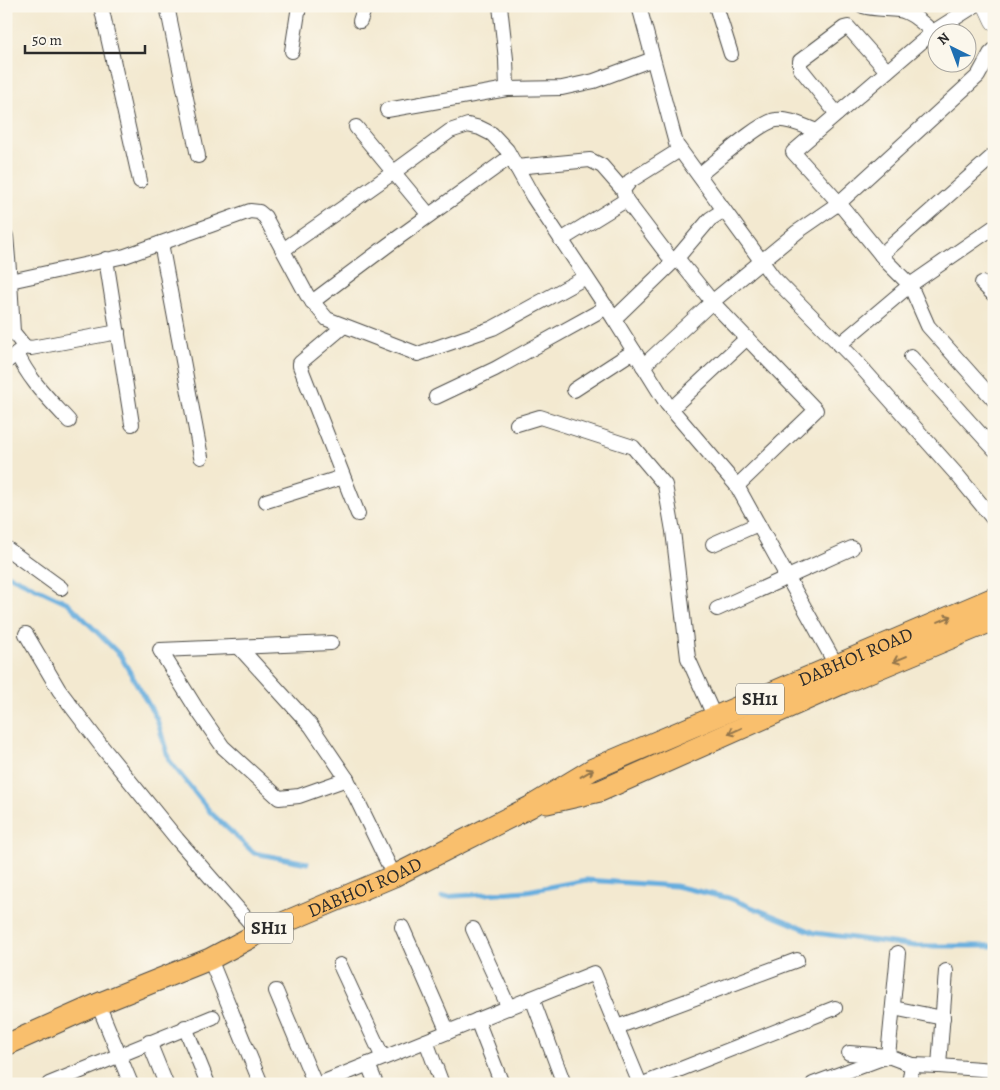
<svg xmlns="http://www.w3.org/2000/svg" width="1000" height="1090" font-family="Alegreya,serif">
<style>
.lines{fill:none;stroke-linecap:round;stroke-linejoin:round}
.stream{stroke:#67aede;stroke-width:5}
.minor-casing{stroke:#494844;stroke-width:16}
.tertiary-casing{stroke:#494844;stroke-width:19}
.primary-casing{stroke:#494844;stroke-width:23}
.minor{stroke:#fff;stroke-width:14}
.tertiary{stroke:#fff;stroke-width:18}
.primary{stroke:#f9bf6d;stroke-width:21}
.oneway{stroke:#92754c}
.labels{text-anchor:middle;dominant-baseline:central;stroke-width:4;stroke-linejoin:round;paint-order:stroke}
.shield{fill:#fbf7ec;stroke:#696865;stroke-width:1}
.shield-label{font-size:18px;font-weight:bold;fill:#2b2b2b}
.street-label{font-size:19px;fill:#2b2b2b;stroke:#fbf7ec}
</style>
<rect width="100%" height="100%" fill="#fbf7ec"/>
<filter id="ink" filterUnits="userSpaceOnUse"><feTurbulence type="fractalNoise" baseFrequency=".02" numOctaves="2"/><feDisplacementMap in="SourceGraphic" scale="10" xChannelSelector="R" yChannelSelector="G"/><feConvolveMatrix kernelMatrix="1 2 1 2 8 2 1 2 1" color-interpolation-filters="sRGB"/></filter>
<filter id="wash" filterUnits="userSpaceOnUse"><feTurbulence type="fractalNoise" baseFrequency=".0096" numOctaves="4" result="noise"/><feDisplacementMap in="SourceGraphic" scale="20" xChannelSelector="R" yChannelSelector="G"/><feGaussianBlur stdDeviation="1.12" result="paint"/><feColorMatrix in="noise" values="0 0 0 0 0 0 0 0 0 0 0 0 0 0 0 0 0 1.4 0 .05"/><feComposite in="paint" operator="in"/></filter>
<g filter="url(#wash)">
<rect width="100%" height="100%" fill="#f3e9d0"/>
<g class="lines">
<g class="stream">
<polyline points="6,574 68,603 120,655 157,719 169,760 211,813 254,853 307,863"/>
<polyline points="442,897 527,891 586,880 675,886 729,898 815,933 915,946 994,946"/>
</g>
</g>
</g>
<g filter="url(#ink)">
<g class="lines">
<defs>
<g id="minor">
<polyline points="101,6 140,181"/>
<polyline points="167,6 198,156"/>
<polyline points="500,6 506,59 507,89"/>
<polyline points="639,6 678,151 630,181 623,190 626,200 673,262"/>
<polyline points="716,6 731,54"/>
<path d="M863 6C877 10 886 8 899 10 912 12 923 24 933 32"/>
<polyline points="974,6 933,32 793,152 839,203 886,261 910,285 928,326 994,400"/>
<polyline points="360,21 365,6"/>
<polyline points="292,51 299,6"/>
<polyline points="387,110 507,89 562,88 594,81 653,59"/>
<polyline points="837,114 800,68 800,61 844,28 848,27 887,71"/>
<polyline points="356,127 429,215"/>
<polyline points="678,147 773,277 854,359 958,476 994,520"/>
<polyline points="516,167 590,160 602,166 623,190"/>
<path d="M699 175C715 163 759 122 776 120 789 118 805 127 817 131"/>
<polyline points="724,210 710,219 677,258 614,319 667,404 737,486 840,672"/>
<polyline points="6,236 10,281 125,256 250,211 259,212 265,217 307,295 327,319 418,354 493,328 586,277"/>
<polyline points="561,240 626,200"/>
<polyline points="161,243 201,457"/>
<polyline points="283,250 394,172 450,131 468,125 480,128 492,134 507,150 533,197 614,319"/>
<polyline points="881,255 994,155"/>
<polyline points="677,258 714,304 816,410 737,486"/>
<polyline points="106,259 132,424"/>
<polyline points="10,281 13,332 25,347 31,348 118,332"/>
<polyline points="982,283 994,295"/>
<polyline points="312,302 388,245 510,157"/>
<polyline points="344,326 300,363 300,366 358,514"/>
<polyline points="839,345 910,285 994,227"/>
<path d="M17 353C28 379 50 400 69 421"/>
<polyline points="911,357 994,449"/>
<polyline points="6,362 24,347"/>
<polyline points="643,366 712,302 797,232 839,203 978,76 990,54 994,50"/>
<polyline points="574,390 634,351"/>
<polyline points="436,397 495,369 607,307"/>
<polyline points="671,409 747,338"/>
<polyline points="517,424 540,417 633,447 665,485 673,531 688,658 715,718"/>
<polyline points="266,501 343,477"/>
<polyline points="713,544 758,524"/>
<polyline points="6,548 61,588"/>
<polyline points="717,609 852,548"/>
<polyline points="26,634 59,690 103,748 177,839 259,933"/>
<polyline points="331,643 160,650 196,708 223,747 279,798 299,796 347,779 394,876"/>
<polyline points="239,647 311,726 347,779"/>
<polyline points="402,927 448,1032"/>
<polyline points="473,929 509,1008"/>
<polyline points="210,959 261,1084"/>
<polyline points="340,965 383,1058"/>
<polyline points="276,991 315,1084"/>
<polyline points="532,998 564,1084"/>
<polyline points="98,1004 131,1084"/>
<polyline points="893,1008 943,1018"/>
<polyline points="477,1020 502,1084"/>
<polyline points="185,1027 208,1084"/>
<polyline points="617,1027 797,960"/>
<polyline points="426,1041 442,1084"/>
<polyline points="149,1042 166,1084"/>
<polyline points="849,1053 888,1056 912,1065"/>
<polyline points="368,1064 376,1084"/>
<polyline points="939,1066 994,1070"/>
<polyline points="49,1084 213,1017"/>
<polyline points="319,1084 594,973 640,1084"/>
<polyline points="643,1084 835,1008"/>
<polyline points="813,1084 888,1056 898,953"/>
<polyline points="909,1084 912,1065 939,1066 946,971"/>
</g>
<polyline id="tertiary" points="987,6 994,21"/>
<g id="primary">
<polyline points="547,803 600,791 843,683 994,620"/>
<path id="s1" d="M6 1045 98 1004 210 959 259 933 394 876 530 807 593 769 994 598"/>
</g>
</defs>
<use href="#minor" class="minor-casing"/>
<use href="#tertiary" class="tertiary-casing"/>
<use href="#primary" class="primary-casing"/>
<use href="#minor" class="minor"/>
<use href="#tertiary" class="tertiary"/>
<use href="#primary" class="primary"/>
</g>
<defs><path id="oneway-shaft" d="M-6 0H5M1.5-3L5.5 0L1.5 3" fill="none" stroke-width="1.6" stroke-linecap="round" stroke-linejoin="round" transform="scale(1.25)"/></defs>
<g class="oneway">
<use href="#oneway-shaft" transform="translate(945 619) rotate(-23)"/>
<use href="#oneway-shaft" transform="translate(900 659) rotate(157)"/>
<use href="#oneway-shaft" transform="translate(735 731) rotate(156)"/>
<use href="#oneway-shaft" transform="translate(587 773) rotate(-31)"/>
</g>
</g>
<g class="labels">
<g class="shield">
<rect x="736" y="683.5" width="48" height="31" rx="4"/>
<rect x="245" y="912.5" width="48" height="31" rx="4"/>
</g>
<g class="shield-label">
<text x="760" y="699">SH11</text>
<text x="269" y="928">SH11</text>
</g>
<g class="street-label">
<text stroke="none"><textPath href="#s1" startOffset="935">DABHOI ROAD</textPath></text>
<text stroke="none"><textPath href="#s1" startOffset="392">DABHOI ROAD</textPath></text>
</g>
</g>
<rect width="1000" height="1090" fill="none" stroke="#fbf7ec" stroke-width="25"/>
<g transform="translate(952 48) rotate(318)"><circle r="24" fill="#fbf7ec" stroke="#a8a59f"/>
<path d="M0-4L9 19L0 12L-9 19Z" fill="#1f6fb2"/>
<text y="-8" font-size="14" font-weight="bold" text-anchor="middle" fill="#2b2b2b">N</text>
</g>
<path d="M25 45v8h120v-8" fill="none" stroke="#2b2b2b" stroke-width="2.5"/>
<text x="32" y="45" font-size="15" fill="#2b2b2b" stroke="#fbf7ec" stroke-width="4" paint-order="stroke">50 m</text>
</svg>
